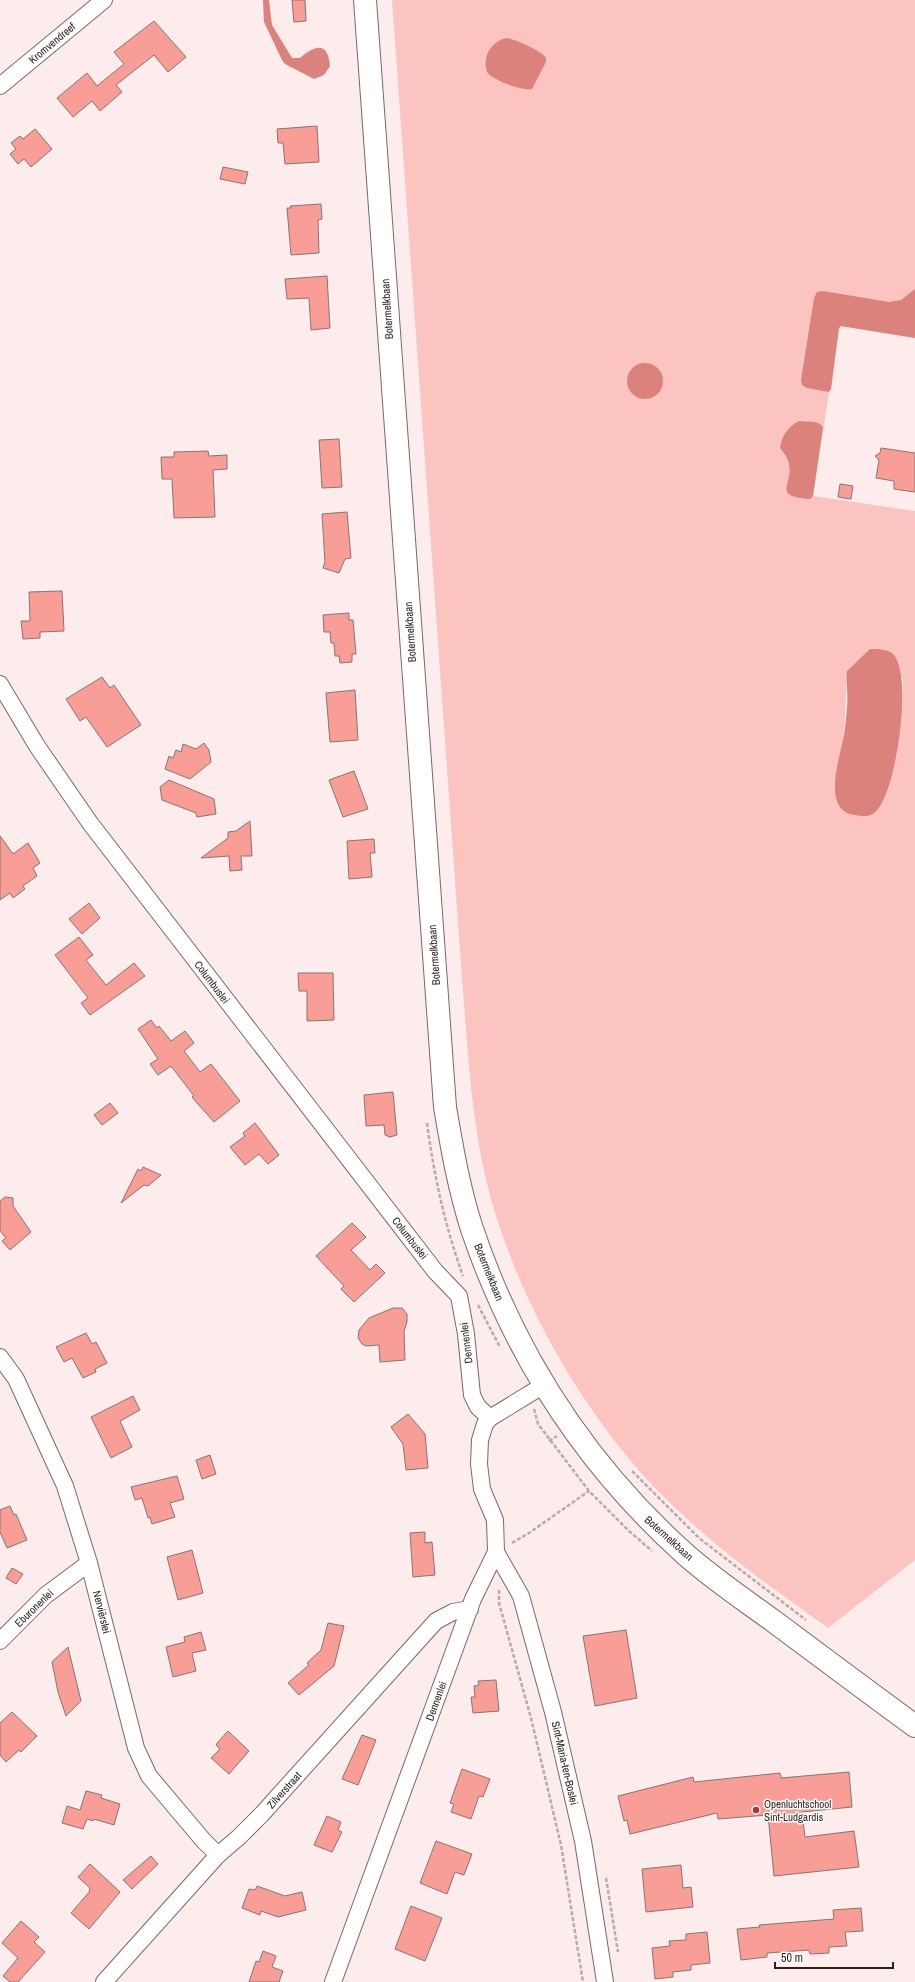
<svg xmlns="http://www.w3.org/2000/svg" width="915" height="1982" font-family="'Archivo Narrow',sans-serif">
<style>
.green{fill:#fcc4c0;fill-rule:evenodd}
.water{fill:#db827d}
.building{fill:#f99d97;stroke:#8a7371}
.lines{fill:none;stroke-linecap:round;stroke-linejoin:round}
.minor-casing{stroke:#7d6765;stroke-width:18}
.secondary-casing{stroke:#7d6765;stroke-width:24}
.path{stroke:#b9abaa;stroke-width:2.5;stroke-dasharray:4 2;stroke-linecap:butt}
.minor{stroke:#fff;stroke-width:16}
.secondary{stroke:#fff;stroke-width:22}
.poi-dot{fill:#bb2b33;stroke:#fdfdfd;stroke-width:1.5}
.labels{text-anchor:middle;dominant-baseline:central;stroke-width:3;stroke-linejoin:round;paint-order:stroke}
.street-label{font-size:11px;fill:#271e1d;stroke:#fdfdfd}
.poi-label{font-size:11px;fill:#271e1d;stroke:#fdfdfd;text-anchor:start}
</style>
<rect width="100%" height="100%" fill="#fceceb"/>
<path class="green" d="M392 0H915V338L841 326 839 328 813 496 915 511V1560L828 1628C786 1597 741 1567 703 1533 677 1510 652 1487 631 1461 562 1379 503 1266 482 1161 470 1101 467 1039 462 978ZM870 650 903 678C903 711 901 748 890 780 886 792 874 805 867 817L851 815 836 773 844 739 847 671Z"/>
<g class="water">
<path d="M263 0H269L272 25 292 58H300C315 45 328 41 330 66L324 75 314 79 285 64 282 60 264 22Z"/>
<path d="M506 38C515 39 542 51 546 58V62L532 89C522 91 492 80 487 72 482 56 491 42 506 38Z"/>
<polygon points="915,289 915,338 841,326 839,328 831,389 829,392 807,388 802,385 801,380 814,298 817,292 823,291 889,302 901,300"/>
<circle cx="645" cy="381" r="18"/>
<path d="M799 421C807 422 818 420 823 427L813 496 810 499C769 496 796 484 788 461 787 456 783 452 780 448 782 435 788 427 799 421Z"/>
<path d="M870 649C878 649 887 649 893 654 914 674 896 798 874 813 868 818 861 816 854 815 822 810 839 760 843 740 845 733 845 726 846 719 847 709 848 699 847 689 847 682 846 678 847 671Z"/>
</g>
<g class="building">
<polygon points="292,0 305,0 306,21 294,22"/>
<polygon points="154,21 186,57 168,72 154,55 116,85 122,92 100,111 92,101 73,117 57,98 87,73 97,86 124,64 114,52"/>
<polygon points="317,126 319,162 285,164 283,143 278,143 277,129"/>
<polygon points="35,129 52,149 31,167 24,159 18,164 10,154 16,149 11,143 20,136 23,139"/>
<polygon points="223,167 248,172 245,184 220,179"/>
<polygon points="321,204 322,219 318,220 319,253 291,255 287,208 291,208 290,206"/>
<polygon points="327,276 330,328 311,330 309,298 287,299 285,279"/>
<polygon points="339,439 342,487 322,488 319,440"/>
<polygon points="881,448 915,453 915,492 894,489 894,481 876,478 879,460 875,456 880,453"/>
<polygon points="208,451 209,456 227,455 227,469 213,470 215,517 174,518 172,479 162,479 161,457 174,457 174,452"/>
<polygon points="840,484 853,486 851,499 838,497"/>
<polygon points="347,512 351,558 345,559 339,573 323,568 325,562 322,514"/>
<polygon points="62,591 64,631 40,632 40,638 23,639 21,621 30,621 29,592"/>
<polygon points="349,613 349,620 353,620 356,654 352,654 352,662 340,663 339,656 335,656 334,643 331,643 330,632 324,632 323,615"/>
<polygon points="102,677 110,688 114,685 141,725 107,747 86,717 80,721 66,699"/>
<polygon points="355,690 358,740 330,742 326,693"/>
<polygon points="204,743 209,750 211,762 190,779 165,769 169,756 173,758 176,750 181,752 183,744 196,749"/>
<polygon points="354,771 368,809 343,817 329,780"/>
<polygon points="169,780 214,799 216,814 197,817 196,813 162,800 160,787"/>
<polygon points="250,821 252,856 241,856 242,870 230,871 229,856 201,858 228,838 228,832 236,831"/>
<polygon points="0,836 13,854 28,843 40,863 33,868 37,876 23,886 25,889 13,898 10,893 0,900"/>
<polygon points="374,839 375,853 370,853 372,877 349,879 347,841"/>
<polygon points="89,903 100,918 82,934 69,919"/>
<polygon points="79,937 93,955 86,960 106,985 134,963 145,976 90,1015 81,1003 88,998 55,955"/>
<polygon points="298,973 333,973 334,1020 307,1021 307,991 299,991"/>
<polygon points="151,1020 157,1028 159,1026 171,1041 185,1031 194,1043 184,1051 200,1072 211,1064 240,1101 214,1122 192,1097 194,1096 171,1066 158,1075 150,1064 158,1059 138,1029"/>
<polygon points="393,1092 397,1135 390,1137 385,1135 384,1125 366,1126 364,1095"/>
<polygon points="110,1103 118,1113 102,1125 94,1115"/>
<polygon points="255,1123 279,1155 268,1164 259,1154 245,1165 230,1147 245,1136 243,1133"/>
<polygon points="143,1167 161,1175 148,1186 144,1185 121,1203 138,1169 141,1171"/>
<polygon points="5,1197 13,1198 13,1206 31,1232 10,1250 2,1241 6,1238 0,1231 0,1201"/>
<polygon points="352,1223 366,1237 351,1250 370,1270 376,1264 385,1273 354,1302 341,1289 344,1286 316,1256"/>
<polygon points="393,1308 402,1308 407,1314 407,1322 404,1331 405,1360 380,1362 379,1345 366,1346 362,1344 358,1338 359,1330 369,1318"/>
<polygon points="86,1333 92,1344 96,1342 107,1363 95,1369 96,1372 83,1378 72,1358 64,1362 56,1347"/>
<polygon points="133,1396 140,1410 120,1421 132,1447 111,1458 91,1417"/>
<polygon points="408,1414 425,1434 428,1468 406,1470 403,1444 391,1427"/>
<polygon points="210,1455 216,1474 202,1479 196,1460"/>
<polygon points="177,1476 184,1499 170,1503 175,1517 152,1524 150,1517 148,1518 142,1498 135,1500 131,1487"/>
<polygon points="10,1506 14,1515 16,1514 27,1540 7,1548 0,1532 0,1510"/>
<polygon points="425,1532 425,1543 432,1542 435,1575 413,1577 410,1533"/>
<polygon points="192,1550 203,1593 178,1600 167,1557"/>
<polygon points="12,1568 23,1574 16,1584 6,1578"/>
<polygon points="328,1623 344,1626 334,1666 299,1695 288,1683 309,1665 307,1663 321,1650"/>
<polygon points="626,1630 637,1698 595,1706 583,1636"/>
<polygon points="201,1632 206,1650 192,1653 196,1671 173,1677 166,1647 185,1642 184,1637"/>
<polygon points="68,1647 81,1701 66,1716 58,1692 52,1662"/>
<polygon points="496,1680 499,1711 473,1713 471,1697 475,1697 474,1686 479,1685 478,1681"/>
<polygon points="12,1712 37,1736 21,1752 19,1750 6,1762 0,1755 0,1723"/>
<polygon points="228,1731 249,1751 229,1774 211,1758 220,1749 216,1745 218,1742"/>
<polygon points="362,1735 376,1740 358,1785 342,1779"/>
<polygon points="462,1769 490,1779 483,1797 479,1796 471,1819 451,1812 454,1804 450,1803"/>
<polygon points="849,1772 852,1807 802,1812 805,1837 854,1831 859,1867 774,1876 768,1815 718,1819 717,1813 630,1834 627,1820 624,1821 618,1796 693,1777 694,1782 780,1773 781,1778"/>
<polygon points="86,1791 102,1795 101,1798 120,1804 114,1825 94,1819 93,1821 87,1819 83,1829 62,1823 67,1806 80,1810"/>
<polygon points="327,1816 341,1822 338,1830 342,1832 332,1852 314,1845"/>
<polygon points="436,1841 472,1854 464,1875 455,1872 447,1894 420,1883"/>
<polygon points="151,1856 158,1864 132,1889 123,1880"/>
<polygon points="90,1864 120,1892 89,1929 71,1913 90,1891 89,1890 90,1888 78,1877"/>
<polygon points="681,1865 683,1888 691,1887 693,1907 646,1912 642,1869"/>
<polygon points="257,1886 285,1896 302,1892 306,1910 278,1917 261,1911 260,1915 242,1908 249,1889 255,1890"/>
<polygon points="411,1906 442,1918 425,1961 395,1949"/>
<polygon points="861,1908 863,1931 845,1932 847,1946 829,1947 829,1953 810,1954 809,1950 767,1953 767,1957 741,1960 737,1929 760,1927 759,1925 834,1919 833,1910"/>
<polygon points="21,1921 39,1937 34,1942 45,1952 18,1982 10,1982 3,1976 18,1958 2,1943"/>
<polygon points="707,1932 710,1963 691,1965 691,1970 673,1972 673,1977 655,1979 652,1948 670,1946 669,1941 686,1940 686,1934"/>
<polygon points="263,1951 276,1956 272,1967 283,1971 279,1982 249,1982 256,1961 259,1962"/>
</g>
<g class="lines">
<defs>
<g id="minor">
<polyline points="0,86 104,0"/>
<polyline points="0,684 37,746 90,823 435,1271 459,1296 466,1334 472,1395 478,1407 490,1418"/>
<polyline points="0,1357 16,1379 65,1486 89,1563 136,1748 149,1776 203,1840 218,1855"/>
<polyline points="496,1552 521,1596 553,1712 583,1841 605,1982"/>
<polyline points="0,1641 46,1595 89,1563"/>
<polyline points="104,1982 218,1855 239,1837 262,1814 436,1621 453,1612 470,1609"/>
<polyline points="333,1982 473,1599 496,1552 495,1520 482,1489 479,1464 480,1440 485,1424 490,1418 544,1385"/>
</g>
<path id="secondary" d="M365 0 445 1107C452 1148 459 1189 472 1229 515 1356 585 1464 685 1554 712 1578 743 1599 772 1620 819 1655 867 1691 915 1726"/>
</defs>
<use href="#minor" class="minor-casing"/>
<use href="#secondary" class="secondary-casing"/>
<g class="path">
<path d="M427 1123C434 1176 445 1226 463 1276"/>
<polyline points="478,1305 500,1347"/>
<polyline points="534,1409 538,1424 589,1491 629,1531 652,1551"/>
<polyline points="549,1441 557,1436"/>
<polyline points="632,1471 699,1538 806,1620"/>
<polyline points="512,1543 529,1533 589,1491"/>
<polyline points="499,1590 499,1603 531,1718 561,1845 583,1982"/>
<polyline points="606,1878 618,1952"/>
</g>
<use href="#minor" class="minor"/>
<use href="#secondary" class="secondary"/>
</g>
<circle class="poi-dot" cx="756" cy="1810" r="4"/>
<g class="labels">
<g class="street-label">
<text transform="translate(52 43) rotate(-40)">Kromvendreef</text>
<text transform="translate(387 309) rotate(-94)">Botermelkbaan</text>
<text transform="translate(410 632) rotate(-94)">Botermelkbaan</text>
<text transform="translate(434 955) rotate(-94)">Botermelkbaan</text>
<text transform="translate(212 982) rotate(53)">Columbuslei</text>
<text transform="translate(410 1238) rotate(52)">Columbuslei</text>
<text transform="translate(489 1272) rotate(68)">Botermelkbaan</text>
<text transform="translate(466 1343) rotate(-97)">Dennenlei</text>
<text transform="translate(669 1538) rotate(42)">Botermelkbaan</text>
<text transform="translate(34 1608) rotate(-44)">Eburonenlei</text>
<text transform="translate(102 1612) rotate(76)">Nerviërslei</text>
<text transform="translate(436 1701) rotate(-70)">Dennenlei</text>
<text transform="translate(565 1763) rotate(77)">Sint-Maria-ten-Boslei</text>
<text transform="translate(284 1790) rotate(-48)">Zilverstraat</text>
</g>
<g class="poi-label">
<text x="764" y="1804">Openluchtschool<tspan x="764" dy="13">Sint-Ludgardis</tspan></text>
</g>
</g>
<path d="M775 1962v6h118v-6" fill="none" stroke="#271e1d" stroke-width="2"/>
<text x="781" y="1962" font-size="12" fill="#271e1d" stroke="#fdfdfd" stroke-width="3" paint-order="stroke">50 m</text>
</svg>
